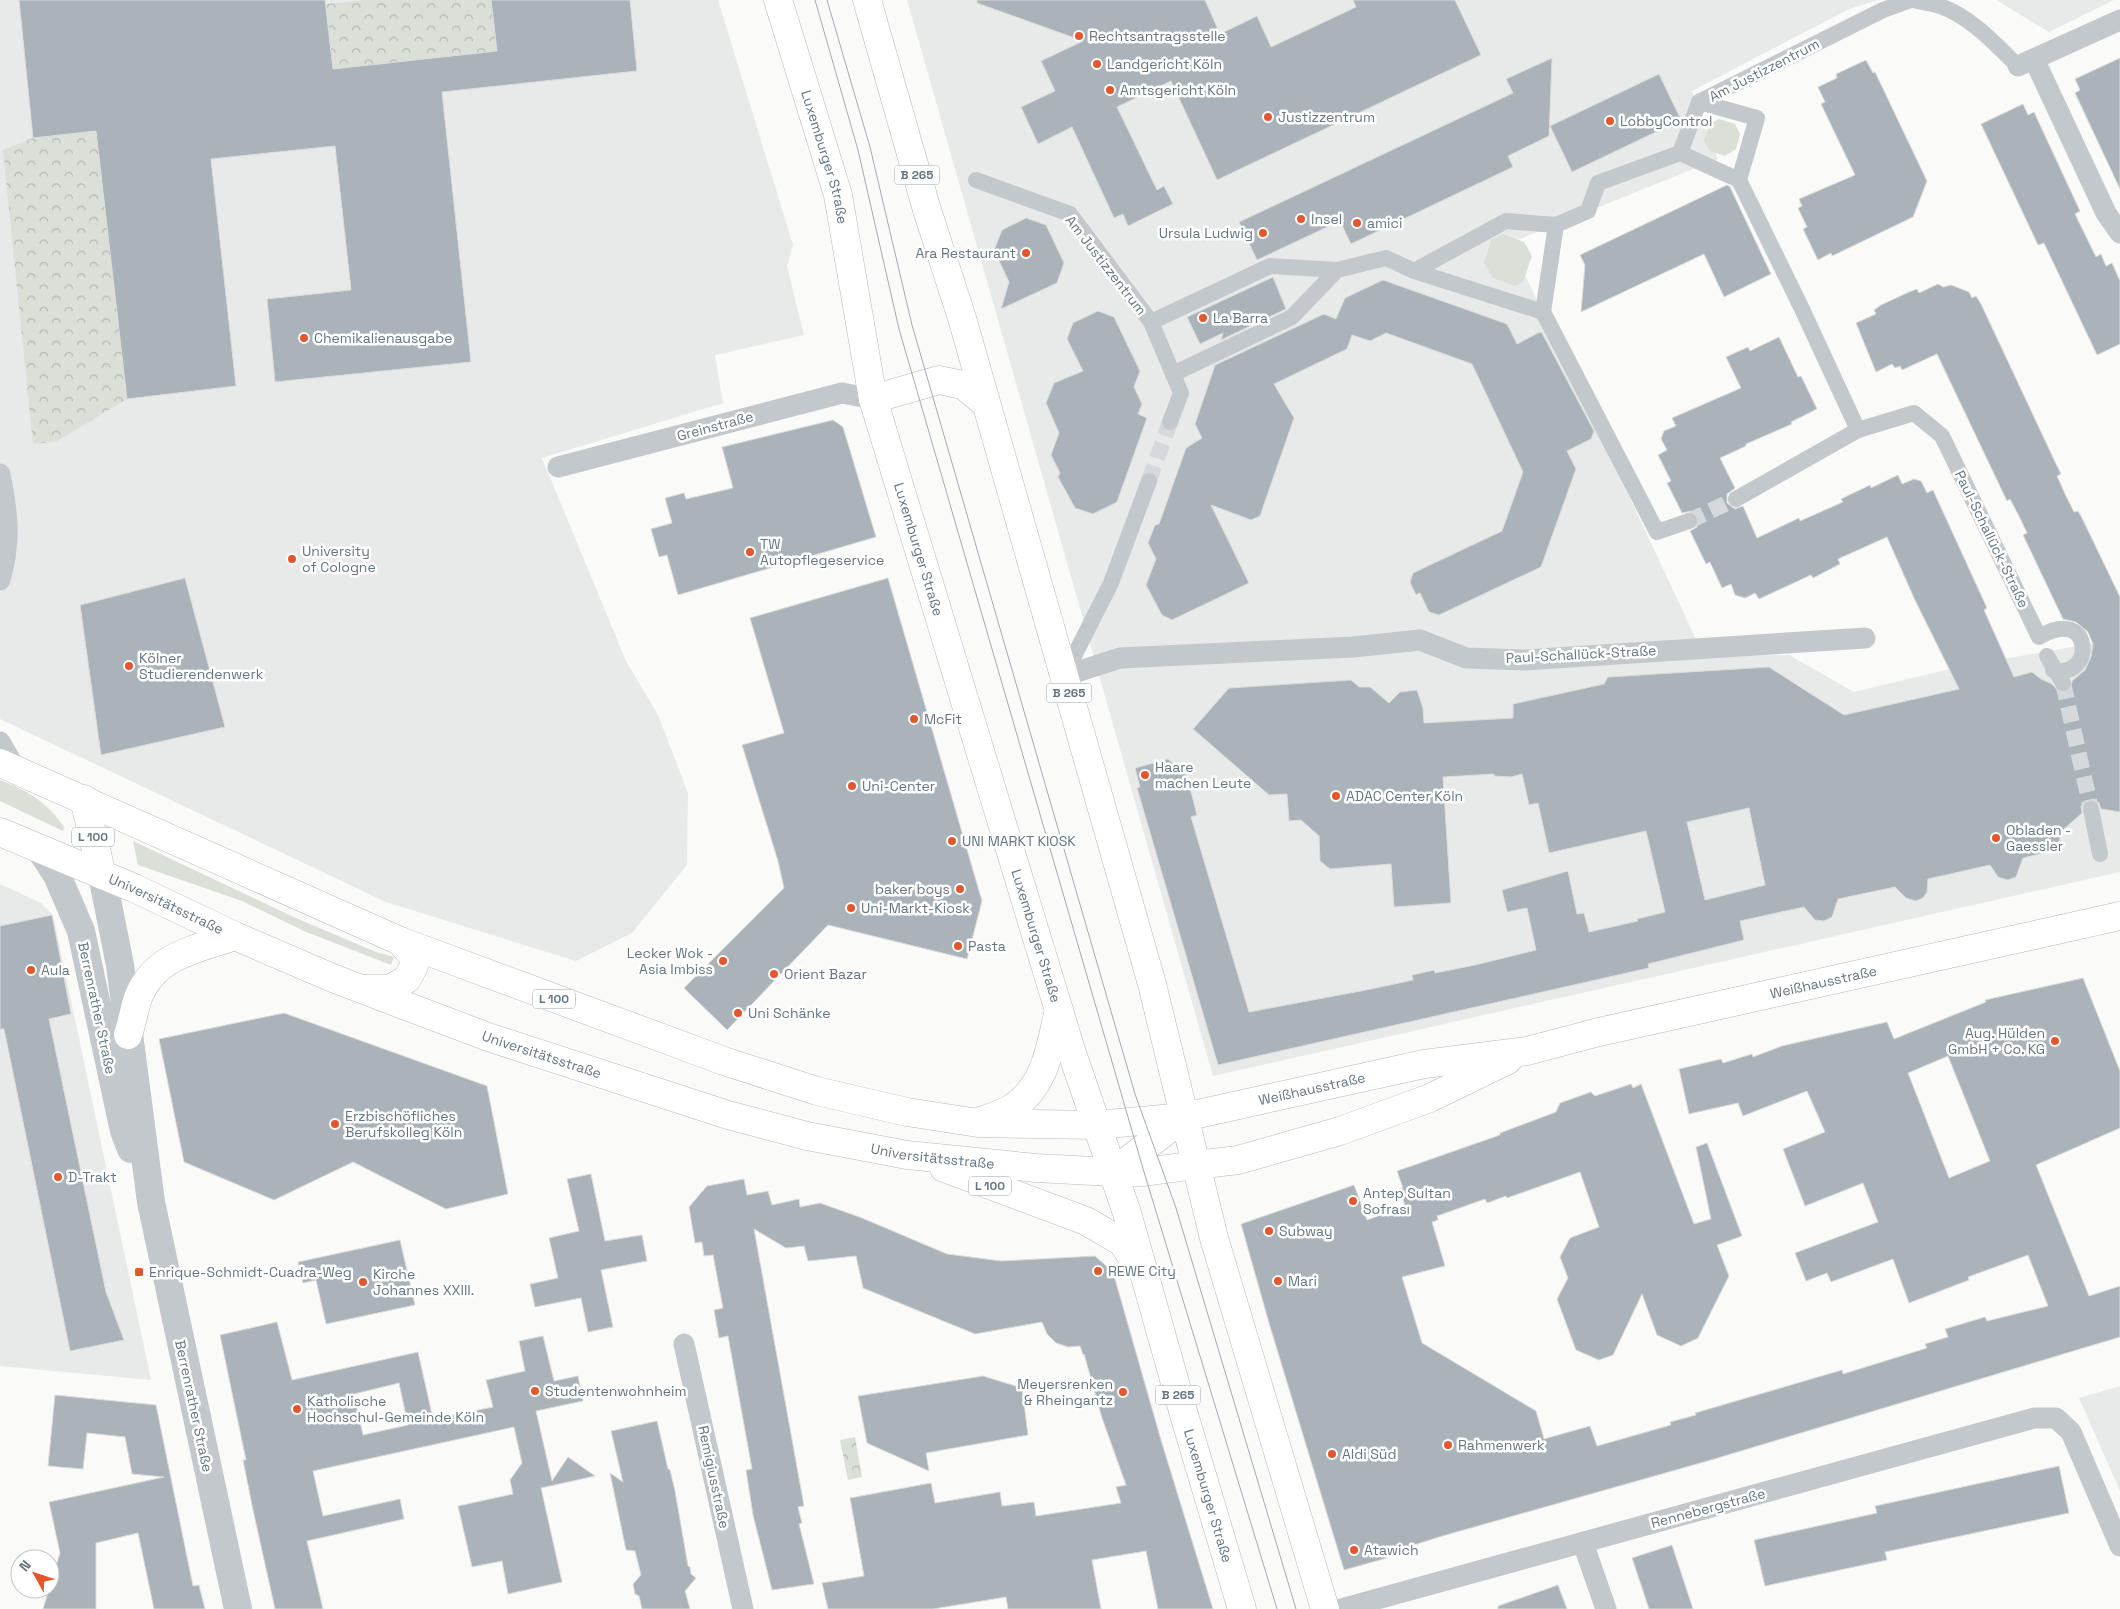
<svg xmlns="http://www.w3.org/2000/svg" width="2120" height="1609" font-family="'Space Grotesk',sans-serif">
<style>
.built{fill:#e8e9e9}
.green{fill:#dadfd7}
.forest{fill:url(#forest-crowns)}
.building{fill:#aab3b9;stroke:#dcdcda;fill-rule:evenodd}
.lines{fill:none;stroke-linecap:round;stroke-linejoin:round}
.pedestrian-tunnel{stroke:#d5d9db;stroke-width:16;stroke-dasharray:16 8;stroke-linecap:butt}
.secondary-casing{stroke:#b3babf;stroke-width:29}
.primary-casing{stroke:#b5babe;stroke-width:29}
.pedestrian{stroke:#c3c8cc;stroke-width:16}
.minor{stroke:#c3c8cc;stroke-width:21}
.tertiary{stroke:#c3c8cc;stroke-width:28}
.secondary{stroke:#fff;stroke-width:28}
.primary{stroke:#fff;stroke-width:28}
.tram{stroke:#a2aab0;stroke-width:1}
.poi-dot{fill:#e4572e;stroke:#fff;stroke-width:2}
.labels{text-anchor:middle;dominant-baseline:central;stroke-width:5;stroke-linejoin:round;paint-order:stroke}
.shield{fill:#fff;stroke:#939fa8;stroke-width:1}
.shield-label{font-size:12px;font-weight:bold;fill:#657683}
.poi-label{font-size:14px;fill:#657683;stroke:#fff;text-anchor:start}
.street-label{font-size:14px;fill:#657683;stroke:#fff}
</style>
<defs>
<pattern id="forest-crowns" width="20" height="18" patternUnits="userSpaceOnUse" patternTransform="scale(1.25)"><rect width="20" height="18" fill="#dadfd7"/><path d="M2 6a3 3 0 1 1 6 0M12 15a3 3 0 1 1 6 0" fill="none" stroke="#b4b9b4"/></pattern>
</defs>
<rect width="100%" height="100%" fill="#fafaf8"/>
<g class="built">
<polygon points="0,0 718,0 793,245 787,266 804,335 715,355 723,403 542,458 626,661 658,715 688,793 687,865 632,933 576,961 386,902 0,719"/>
<polygon points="907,0 1878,0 1849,9 1692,91 1718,159 1510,243 1704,656 1789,655 1854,692 1954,668 2120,638 2120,872 1213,1076"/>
<polygon points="1996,0 2114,0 2049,32"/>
<polygon points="0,884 41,903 53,915 151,1380 0,1366"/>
<polygon points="2120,1386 2120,1491 2079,1398"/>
</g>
<g class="green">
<polygon points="1719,119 1735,124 1740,134 1736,149 1725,156 1710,151 1704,140 1710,124"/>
<polygon points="1502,234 1524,242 1532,256 1523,282 1515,286 1493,278 1484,263 1491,240"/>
<path d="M0 780C27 790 48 803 64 827L63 831 0 801Z"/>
<polygon points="133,841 298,919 376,952 394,957 391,965 304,931 242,901 138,865"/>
</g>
<g class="forest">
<polygon points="365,0 491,0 497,51 333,69 326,4"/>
<polygon points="96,131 127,399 57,441 33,444 3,150 33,138"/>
<polygon points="855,1437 862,1477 848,1480 840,1440"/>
</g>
<g class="building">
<polygon points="19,0 325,0 333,69 497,51 491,0 630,0 637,71 442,92 471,362 275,382 267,299 351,290 335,146 211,159 236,386 127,399 96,131 33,138"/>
<polygon points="977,0 1205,0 1220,34 1257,16 1271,47 1356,7 1353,0 1455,0 1481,55 1217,180 1171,81 1117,107 1157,190 1164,186 1173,204 1128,226 1123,214 1114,218 1072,127 1038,144 1021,107 1055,91 1041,61 1083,41 977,3"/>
<polygon points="1552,58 1549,136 1508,156 1513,167 1351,244 1340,221 1257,260 1239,222 1513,93 1506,79"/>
<polygon points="2120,58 2120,189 2075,93 2080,90 2075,79"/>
<polygon points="1866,60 1873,73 1875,72 1927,181 1913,217 1832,256 1831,253 1818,260 1803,229 1807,227 1798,208 1802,206 1799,199 1855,175 1821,104 1825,102 1818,87 1837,78 1836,74"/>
<polygon points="1659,74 1681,120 1572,172 1550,126"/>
<polygon points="2023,104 2028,115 2034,112 2080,211 2075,214 2096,257 2101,254 2106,266 2112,263 2120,281 2120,344 2097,355 2044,243 2038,245 1981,124"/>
<polygon points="1727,185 1730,187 1771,274 1724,297 1704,254 1581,312 1585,265 1580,255"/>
<polygon points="1026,218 1046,225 1064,263 1057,283 1001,309 1009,282 994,250 1002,230"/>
<polygon points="1273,277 1286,309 1221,340 1223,333 1200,344 1187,317"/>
<polygon points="1383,280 1507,324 1517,344 1540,332 1542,333 1594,431 1591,439 1567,451 1576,469 1541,567 1439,615 1429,612 1420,593 1416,595 1410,582 1413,573 1502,531 1523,472 1472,364 1386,333 1370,341 1352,335 1347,349 1274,384 1294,418 1260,516 1251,520 1211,505 1249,583 1172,620 1162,615 1146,585 1156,559 1148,543 1155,525 1159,524 1186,448 1202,438 1195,424 1215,365 1324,314 1336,319 1345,298"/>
<path d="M1938 284 1943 287 1951 285 1969 292 1972 298 1976 296 1981 304 2057 466 2061 474 2057 476 2065 494 2074 512 2078 511 2082 518 2120 597V812L2101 809 2099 803 2094 799 2085 801 2081 806 2082 813 2063 830 2056 850 2023 858 2016 877 2008 880 1998 877 1990 865 1928 879 1927 892 1923 898 1916 901 1906 898 1895 887 1838 899 1832 917 1824 921 1815 920 1804 907 1740 921 1744 940 1648 964 1649 968 1218 1065 1137 788 1140 787 1135 768 1168 759 1187 776 1197 815 1191 817 1249 1012 1371 989 1413 980 1412 975 1434 970 1435 973 1475 965 1536 950 1527 908 1507 912 1502 890 1568 871 1577 914 1584 913 1589 932 1638 921 1637 919 1665 912 1646 831 1549 853 1538 803 1529 805 1522 774 1511 777 1494 776V774L1443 777 1451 903 1394 907 1391 864 1330 869 1320 861 1319 836 1301 820 1289 821 1287 794 1269 795 1193 729 1229 688 1351 680 1359 687H1370L1389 703 1400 692 1417 690 1423 708 1424 723 1513 718V704L1604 684 1608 677 1769 667 1844 715 1959 689 1914 598 1887 537 1838 559 1840 564 1813 578 1811 575 1759 599 1755 593 1745 598 1735 595 1731 584 1722 588 1710 562 1706 564 1690 531 1697 527 1698 517 1691 511 1682 513 1667 483 1671 481 1658 455 1667 450 1661 439 1664 431 1676 426 1672 418 1741 388 1726 357 1748 347 1750 351 1779 337 1798 377 1801 376 1817 409 1791 422 1792 424 1746 444V446L1720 458 1735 488 1727 494V503L1735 509 1743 506 1757 538 1799 518 1800 521 1843 502 1841 499 1870 485 1871 488 1898 475 1902 484 1914 479 1921 481 1927 493 1933 490 1987 608 1984 610 2014 677 2032 672 2041 679 2052 684 2059 692H2068L2071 688 2072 681 2085 670 2091 657 2093 644 2088 632 2076 622 2063 619 2023 535 2027 533 2019 516 2010 499 2007 501 1937 354 1902 370 1900 366 1895 368 1892 364 1876 372 1856 323 1876 314 1874 310 1881 305 1909 292 1917 289 1919 293ZM1749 808 1765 885 1705 900 1687 822Z"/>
<polygon points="1098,311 1114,317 1140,371 1134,387 1142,404 1138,414 1147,418 1117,502 1093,514 1075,508 1058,477 1060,473 1051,455 1059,433 1046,403 1054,383 1083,371 1067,339 1073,323"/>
<polygon points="833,420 843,427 876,537 678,595 667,555 659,557 651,529 672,523 665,498 684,493 686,499 733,488 722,447"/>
<polygon points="185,578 225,727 101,755 80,605"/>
<polygon points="888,578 982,901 967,959 828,925 727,1030 684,988 784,888 778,861 742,745 784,733 750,618"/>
<polygon points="52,915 71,1014 49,1019 106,1292 124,1340 70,1351 4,1029 0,1029 0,926"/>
<path d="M2083 978 2120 1071V1128L2036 1165 2089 1296 2120 1286V1337L1711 1460 1439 1537 1386 1554 1387 1558 1344 1570 1269 1323 1241 1224 1354 1185 1367 1220 1405 1206 1400 1189 1403 1188 1397 1171 1500 1135V1133L1556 1112 1560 1103 1591 1092 1595 1096 1631 1084 1633 1088 1641 1084 1694 1224 1711 1219 1696 1147 1707 1143 1742 1236 1717 1245 1729 1276 1698 1338 1681 1346 1657 1335 1642 1294 1613 1355 1599 1360 1576 1350 1557 1299 1568 1278 1560 1257 1570 1238 1599 1227 1580 1172 1507 1198 1506 1196 1487 1203 1485 1199 1437 1216 1438 1220 1432 1222 1445 1266 1402 1277 1422 1343 1536 1411 1544 1439 1590 1426 1597 1446 1671 1425 1670 1422 1696 1415 1695 1413 1842 1370 1843 1374 1927 1348 1925 1344 1948 1337 1945 1329 1985 1317 1987 1321 2048 1306 2028 1255 1968 1277 1969 1280 1909 1303 1893 1259 1831 1282 1827 1273 1806 1281 1795 1253 1878 1222 1863 1183 1805 1206 1783 1149 1825 1132 1807 1091 1743 1116 1738 1103 1689 1114 1679 1069 1721 1059 1723 1063 1752 1054 1753 1057 1782 1046 1887 1022 1894 1039 1986 1002 1985 1000ZM1948 1056 1990 1161 1949 1178 1908 1073Z"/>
<polygon points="284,1013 487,1086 508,1194 446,1209 353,1162 274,1200 184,1162 159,1039"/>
<polygon points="591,1174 605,1241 642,1235 647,1261 601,1270 613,1327 588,1332 581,1298 535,1307 530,1284 558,1278 549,1238 579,1231 567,1179"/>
<polygon points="744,1179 747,1195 768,1191 772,1205 799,1199 800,1207 820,1203 862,1218 947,1254 1001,1261 1095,1256 1113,1272 1161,1440 1213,1609 1158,1609 1146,1551 1092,1560 1101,1609 1008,1609 1006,1597 933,1609 828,1609 822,1583 864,1576 850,1498 931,1483 935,1503 1000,1492 1002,1506 1034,1502 1036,1516 1121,1503 1116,1487 1126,1485 1102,1418 1084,1354 1083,1355 1080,1346 1068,1347 1056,1343 1047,1334 1042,1322 975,1334 863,1288 856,1256 808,1261 804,1246 786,1248 754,1229 804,1506 798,1507 802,1523 799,1524 814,1584 772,1590 753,1515 746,1470 752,1469 728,1336 719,1338 714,1310 723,1308 713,1255 704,1256 702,1242 695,1243 689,1207 707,1186"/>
<polygon points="400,1240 415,1305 326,1324 316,1280 303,1283 298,1262"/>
<path d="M277 1322 292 1380 418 1352 433 1419 493 1407 486 1380 525 1371 519 1341 543 1336 554 1381 578 1376 583 1401 536 1411 552 1481 568 1457 595 1476 541 1488 562 1582 508 1594 502 1561 472 1567 458 1506 513 1494 510 1480 522 1463 514 1427 313 1471 323 1516 400 1499 404 1519 307 1541 323 1609H275L253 1510 243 1460H246L220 1335ZM399 1383 408 1425 363 1435 354 1394Z"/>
<polygon points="983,1376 1022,1388 1028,1435 926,1453 929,1471 867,1443 858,1396"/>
<polygon points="55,1395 156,1405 193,1586 199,1585 205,1609 154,1609 138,1533 96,1543 96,1609 43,1609 60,1553 49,1502 164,1477 132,1474 125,1437 87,1433 83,1469 48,1466"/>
<polygon points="657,1421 668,1469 670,1470 675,1491 688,1566 690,1567 691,1574 696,1578 685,1591 690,1609 642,1609 639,1596 635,1594 633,1584 641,1575 635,1551 626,1550 610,1473 623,1482 611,1431"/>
<polygon points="2059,1466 2069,1513 1885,1552 1887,1560 1765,1586 1754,1540 1877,1513 1875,1506"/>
<polygon points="1672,1545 1693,1609 1649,1609 1632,1558"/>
<polygon points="1558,1585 1567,1609 1498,1609 1498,1606"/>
</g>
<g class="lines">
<g class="pedestrian-tunnel">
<polyline points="1149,481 1170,422"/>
<polyline points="1689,521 1736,499"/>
<polyline points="2063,683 2091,809"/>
</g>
<defs>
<g id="secondary">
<path id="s1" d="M1184 1117 1424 1064 1527 1051 1599 1032 2120 916"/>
<polyline points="1196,1165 1238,1160 1340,1131 1430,1098 1508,1060"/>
</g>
<g id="primary">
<path id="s2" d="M778 0 838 195 873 399 1071 1050 1127 1213 1185 1418 1242 1609"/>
<polyline points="867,0 927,210 962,318 1152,984 1214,1238 1325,1609"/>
<polyline points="873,399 939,380 963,385 985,403"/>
<polyline points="0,763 400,941 724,1061 817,1091 907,1112 978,1123 1097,1125 1184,1117"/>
<polyline points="84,799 102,875"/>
<path id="s3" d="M0 832 134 888 235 936 335 979 488 1037 728 1115 807 1136 907 1155 1036 1168 1113 1172H1144L1196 1165"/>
<polyline points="364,989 390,989 407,979 414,966 413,956 400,941"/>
<path d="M128 1035C132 1023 134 1010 138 998 154 955 197 949 235 936"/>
<path d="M981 1121C992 1117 1005 1113 1014 1107 1047 1083 1050 1046 1059 1010"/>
<polyline points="944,1168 1086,1221 1122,1242 1138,1266"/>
<polyline points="1113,1172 1184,1117"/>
</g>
</defs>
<use href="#secondary" class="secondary-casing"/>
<use href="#primary" class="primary-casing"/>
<g class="pedestrian">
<path d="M1912 0C1921 2 1931 3 1940 6 1971 17 1995 44 2018 66"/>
<path d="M1699 102 1757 118 1739 180 1802 309 1858 430 1914 413 1942 436 2039 637C2094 604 2095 681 2053 670"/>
<polyline points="1680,153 1739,180"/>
<polyline points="976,180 1070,214 1151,322 1181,393 1170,422"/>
<polyline points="1556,225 1543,312 1657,532 1689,521"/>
<polyline points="1414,271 1543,312"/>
<polyline points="1151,322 1270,266 1337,270 1386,258 1414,271 1506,221 1556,225 1588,211 1598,183 1680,153 1699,102 1883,10 1911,0"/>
<polyline points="1173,374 1292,317 1337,270"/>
<polyline points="1736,499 1858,430"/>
<polyline points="2047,656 2063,683"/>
<polyline points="1064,676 1111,583 1149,481"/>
<polyline points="2091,809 2100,854"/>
</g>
<g class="minor">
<polyline points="2034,59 2106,213 2120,233"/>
<polyline points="2018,66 2120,20"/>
<polyline points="558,467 842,393 873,399"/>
<path d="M0 474C8 515 11 540 0 580"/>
<polyline points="1064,676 1120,658 1353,647 1420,640 1466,658 1523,660 1865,638"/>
<polyline points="0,742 16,770"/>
<polyline points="684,1344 743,1609"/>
<polyline points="1583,1543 1606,1609"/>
<polyline points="1341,1609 2034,1418 2056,1418 2071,1432 2120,1546"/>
</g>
<g class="tertiary">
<polyline points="40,849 57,875 81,931 124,1131 131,1149"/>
<polyline points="102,875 120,965 151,1202 238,1609"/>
</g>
<use href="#secondary" class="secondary"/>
<use href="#primary" class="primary"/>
<g class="tram">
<polyline points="815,0 858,150 899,329 1144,1172 1277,1609"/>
<polyline points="827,0 870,147 912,325 1135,1094 1176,1208 1296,1609"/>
</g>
</g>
<g class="poi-dot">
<circle cx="1079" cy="36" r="5"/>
<circle cx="1097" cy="64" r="5"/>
<circle cx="1110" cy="90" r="5"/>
<circle cx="1268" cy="117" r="5"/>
<circle cx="1610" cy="121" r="5"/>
<circle cx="1301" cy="219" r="5"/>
<circle cx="1357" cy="223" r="5"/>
<circle cx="1263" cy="233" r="5"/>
<circle cx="1026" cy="253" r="5"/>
<circle cx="1203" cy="318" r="5"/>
<circle cx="304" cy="338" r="5"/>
<circle cx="750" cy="552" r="5"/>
<circle cx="292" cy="559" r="5"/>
<circle cx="129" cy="666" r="5"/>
<circle cx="914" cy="719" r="5"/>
<circle cx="1145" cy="775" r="5"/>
<circle cx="852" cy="786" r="5"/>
<circle cx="1336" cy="796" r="5"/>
<circle cx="1996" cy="838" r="5"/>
<circle cx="952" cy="841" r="5"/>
<circle cx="960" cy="889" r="5"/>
<circle cx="851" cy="908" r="5"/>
<circle cx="958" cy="946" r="5"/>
<circle cx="723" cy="961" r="5"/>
<circle cx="31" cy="970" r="5"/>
<circle cx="774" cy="974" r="5"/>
<circle cx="738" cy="1013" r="5"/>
<circle cx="2055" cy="1041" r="5"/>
<circle cx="335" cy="1124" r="5"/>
<circle cx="58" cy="1177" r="5"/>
<circle cx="1353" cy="1201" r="5"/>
<circle cx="1269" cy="1231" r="5"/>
<circle cx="1098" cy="1271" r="5"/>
<rect x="134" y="1267" width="10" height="10" rx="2.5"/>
<circle cx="1278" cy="1281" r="5"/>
<circle cx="363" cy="1282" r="5"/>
<circle cx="535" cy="1391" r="5"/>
<circle cx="1123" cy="1392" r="5"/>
<circle cx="297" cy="1409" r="5"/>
<circle cx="1448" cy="1445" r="5"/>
<circle cx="1332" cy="1454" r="5"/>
<circle cx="1354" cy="1550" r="5"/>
</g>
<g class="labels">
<g class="shield">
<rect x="894.5" y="165.5" width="45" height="19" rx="4"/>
<rect x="1046.5" y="683.5" width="45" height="19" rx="4"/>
<rect x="72" y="827.5" width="42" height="19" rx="4"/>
<rect x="533" y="989.5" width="42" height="19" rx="4"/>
<rect x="969" y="1176.5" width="42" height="19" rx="4"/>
<rect x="1155.5" y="1385.5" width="45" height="19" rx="4"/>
</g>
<g class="shield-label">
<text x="917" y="175">B 265</text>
<text x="1069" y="693">B 265</text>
<text x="93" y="837">L 100</text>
<text x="554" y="999">L 100</text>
<text x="990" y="1186">L 100</text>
<text x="1178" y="1395">B 265</text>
</g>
<g class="poi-label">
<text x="1089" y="36">Rechtsantragsstelle</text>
<text x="1107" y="64">Landgericht Köln</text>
<text x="1120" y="90">Amtsgericht Köln</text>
<text x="1278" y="117">Justizzentrum</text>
<text x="1620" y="121">LobbyControl</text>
<text x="1311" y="219">Insel</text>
<text x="1367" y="223">amici</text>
<text x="1253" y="233" text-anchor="end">Ursula Ludwig</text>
<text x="1016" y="253" text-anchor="end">Ara Restaurant</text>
<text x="1213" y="318">La Barra</text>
<text x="314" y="338">Chemikalienausgabe</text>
<text x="760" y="544">TW<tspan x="760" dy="16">Autopflegeservice</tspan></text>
<text x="302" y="551">University<tspan x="302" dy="16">of Cologne</tspan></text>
<text x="139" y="658">Kölner<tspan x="139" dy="16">Studierendenwerk</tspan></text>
<text x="924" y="719">McFit</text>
<text x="1155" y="767">Haare<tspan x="1155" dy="16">machen Leute</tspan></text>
<text x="862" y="786">Uni-Center</text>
<text x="1346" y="796">ADAC Center Köln</text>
<text x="2006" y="830">Obladen -<tspan x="2006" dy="16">Gaessler</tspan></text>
<text x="962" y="841">UNI MARKT KIOSK</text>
<text x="950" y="889" text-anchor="end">baker boys</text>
<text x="861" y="908">Uni-Markt-Kiosk</text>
<text x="968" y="946">Pasta</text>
<text x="713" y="953" text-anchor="end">Lecker Wok -<tspan x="713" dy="16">Asia Imbiss</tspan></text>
<text x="41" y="970">Aula</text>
<text x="784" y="974">Orient Bazar</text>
<text x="748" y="1013">Uni Schänke</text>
<text x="2045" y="1033" text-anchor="end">Aug. Hülden<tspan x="2045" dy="16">GmbH + Co. KG</tspan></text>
<text x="345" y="1116">Erzbischöfliches<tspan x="345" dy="16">Berufskolleg Köln</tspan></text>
<text x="68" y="1177">D-Trakt</text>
<text x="1363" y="1193">Antep Sultan<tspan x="1363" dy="16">Sofrası</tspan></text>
<text x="1279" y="1231">Subway</text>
<text x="1108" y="1271">REWE City</text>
<text x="149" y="1272">Enrique-Schmidt-Cuadra-Weg</text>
<text x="373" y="1274">Kirche<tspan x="373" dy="16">Johannes XXIII.</tspan></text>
<text x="1288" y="1281">Mari</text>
<text x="1113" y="1384" text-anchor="end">Meyersrenken<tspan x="1113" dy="16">&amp; Rheingantz</tspan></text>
<text x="545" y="1391">Studentenwohnheim</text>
<text x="307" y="1401">Katholische<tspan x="307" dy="16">Hochschul-Gemeinde Köln</tspan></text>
<text x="1458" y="1445">Rahmenwerk</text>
<text x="1342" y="1454">Aldi Süd</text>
<text x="1364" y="1550">Atawich</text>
</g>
<g class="street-label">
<text transform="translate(1764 70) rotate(-27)">Am Justizzentrum</text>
<text stroke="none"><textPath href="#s2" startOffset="164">Luxemburger Straße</textPath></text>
<text transform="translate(1106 265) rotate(52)">Am Justizzentrum</text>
<text transform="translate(715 426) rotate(-15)">Greinstraße</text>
<text transform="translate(1992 539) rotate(64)">Paul-Schallück-Straße</text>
<text stroke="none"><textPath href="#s2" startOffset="568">Luxemburger Straße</textPath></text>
<text transform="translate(1581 654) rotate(-3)">Paul-Schallück-Straße</text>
<text stroke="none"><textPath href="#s3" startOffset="181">Universitätsstraße</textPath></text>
<text stroke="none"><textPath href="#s2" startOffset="972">Luxemburger Straße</textPath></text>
<text stroke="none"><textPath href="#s1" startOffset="654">Weißhausstraße</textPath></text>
<text transform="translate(97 1008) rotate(78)">Berrenrather Straße</text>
<text stroke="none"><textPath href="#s3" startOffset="586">Universitätsstraße</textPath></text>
<text stroke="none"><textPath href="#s1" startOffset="131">Weißhausstraße</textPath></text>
<text stroke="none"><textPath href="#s3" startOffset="991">Universitätsstraße</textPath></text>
<text transform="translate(194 1406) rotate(78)">Berrenrather Straße</text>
<text transform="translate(714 1477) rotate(78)">Remigiusstraße</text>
<text stroke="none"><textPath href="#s2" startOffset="1558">Luxemburger Straße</textPath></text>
<text transform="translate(1708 1508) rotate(-15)">Rennebergstraße</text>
</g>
</g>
<g transform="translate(35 1574) rotate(310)"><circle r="24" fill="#ffffff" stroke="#c1c8cd"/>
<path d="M0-4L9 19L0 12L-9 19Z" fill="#e4572e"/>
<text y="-8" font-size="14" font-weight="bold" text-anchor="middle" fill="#657683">N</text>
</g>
</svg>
